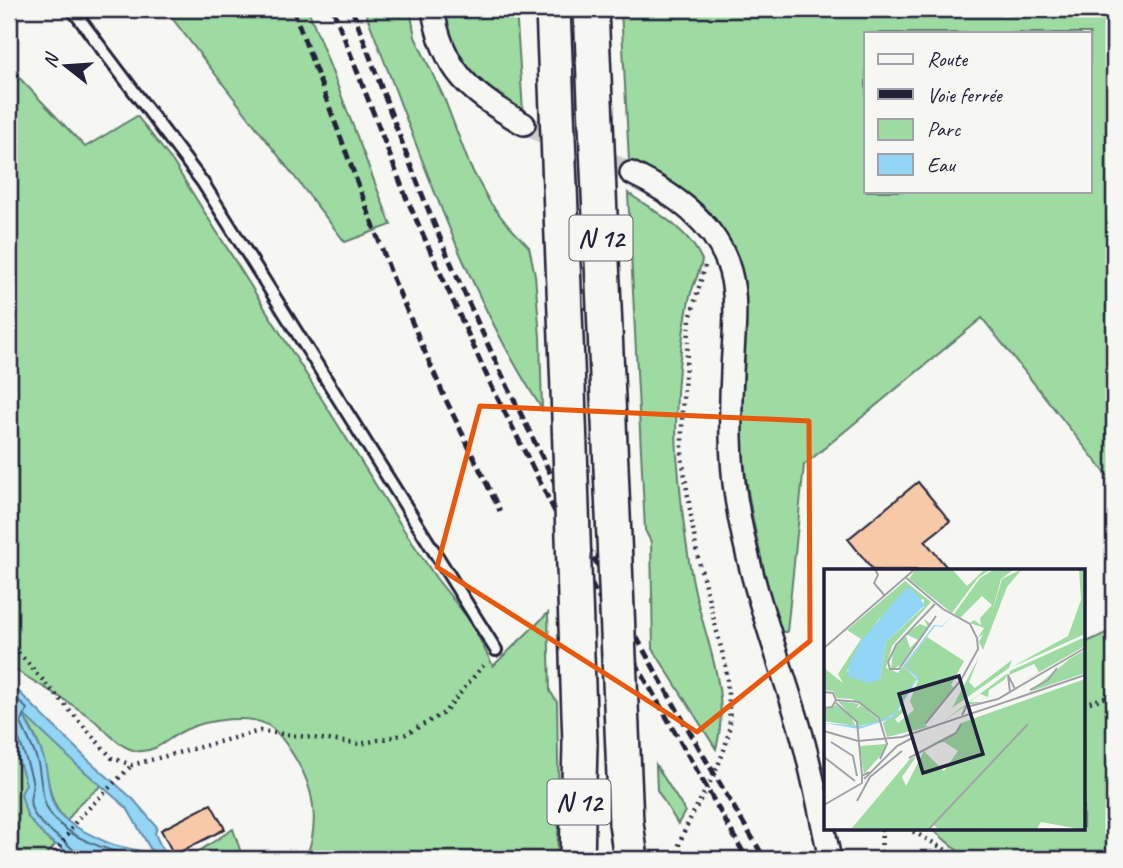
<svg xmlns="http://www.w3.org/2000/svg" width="1123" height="868" font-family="Caveat,sans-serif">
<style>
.green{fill:#9edba2;stroke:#607e6e;stroke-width:2;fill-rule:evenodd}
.water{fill:#92d5f4;stroke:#658daa;stroke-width:2}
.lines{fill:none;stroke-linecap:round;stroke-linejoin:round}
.shore{stroke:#4f6a85;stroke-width:2}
.building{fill:#f8c9a7;stroke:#22223b;stroke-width:2}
.minor-tunnel{stroke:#cccccd;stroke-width:21;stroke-dasharray:21 10;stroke-linecap:butt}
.service-casing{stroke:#22223b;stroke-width:16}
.minor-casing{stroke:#22223b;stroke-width:26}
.trunk-casing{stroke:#22223b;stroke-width:38}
.path{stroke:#22223b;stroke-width:4.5;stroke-dasharray:2 5;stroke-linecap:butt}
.service{stroke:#f6f6f2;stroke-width:10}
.minor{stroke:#f6f6f2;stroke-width:21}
.trunk{stroke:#f6f6f2;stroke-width:33}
.rail{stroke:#22223b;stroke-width:5;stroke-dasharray:10 5;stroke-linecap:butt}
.trunk-bridge-casing{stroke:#22223b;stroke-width:38;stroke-linecap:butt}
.path-bridge{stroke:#22223b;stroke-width:4.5;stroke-dasharray:2 5;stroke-linecap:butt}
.trunk-bridge{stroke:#f6f6f2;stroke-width:33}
.marked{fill:none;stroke:#e8590c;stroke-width:5;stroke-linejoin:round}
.labels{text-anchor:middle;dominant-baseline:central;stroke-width:5;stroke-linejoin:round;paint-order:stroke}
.shield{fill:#f6f6f2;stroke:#626272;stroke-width:2}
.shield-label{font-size:26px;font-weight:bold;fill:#22223b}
.inset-road{fill:none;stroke:#a1a1a9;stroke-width:2}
.view{fill:#22223b;fill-opacity:0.15;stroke:#22223b;stroke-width:3.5}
.inset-edge{fill:none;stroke:#22223b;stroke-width:3.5}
</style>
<rect width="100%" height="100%" fill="#f6f6f2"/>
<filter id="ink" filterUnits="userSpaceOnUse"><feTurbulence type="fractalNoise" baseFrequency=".0143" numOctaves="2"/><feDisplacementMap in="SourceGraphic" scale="14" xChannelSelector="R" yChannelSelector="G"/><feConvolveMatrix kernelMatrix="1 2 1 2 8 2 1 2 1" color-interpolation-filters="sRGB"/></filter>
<g filter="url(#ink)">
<g class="green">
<polygon points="165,9 308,9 391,225 345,242"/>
<path d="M364 9H410L415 37 444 98 470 166 489 201 506 223 529 247 535 275 540 337 542 409C462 286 418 144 364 9Z"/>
<polygon points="443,9 516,9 523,111 498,92 492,92 479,85 452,48"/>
<path d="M621 9H1114V484L982 318 804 465 787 632H779C762 562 744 495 741 422 740 406 744 390 744 374 747 304 749 230 680 188 665 179 648 173 632 166L629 161ZM866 33H1090V191H866Z"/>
<path d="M9 67 85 147 137 116 173 162 404 530 436 578 471 622 493 666 548 613 550 691 557 702 559 811 557 859H305C318 832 316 799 303 772 295 757 285 739 272 728 253 712 206 720 185 730 169 737 157 753 137 751 118 748 105 728 90 717 64 698 36 683 9 666Z"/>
<path d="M628 193C654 211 689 229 702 260 700 273 692 286 689 300 679 350 674 404 677 455 681 501 685 547 695 592 707 645 731 694 716 749L653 649 651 542 645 530Z"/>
<polygon points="1114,629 1114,859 967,859 931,828 1083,828 1083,644"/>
<path d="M21 712 101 786 80 803 67 821C49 804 50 785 44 761 40 743 31 727 21 712Z"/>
<polygon points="9,730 45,837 55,845 44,859 9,859"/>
<polygon points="656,765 685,811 678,824 657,790"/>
<polygon points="233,829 243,859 187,859"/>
</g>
<path class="water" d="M9 682 86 758 133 799 157 827 155 834 167 859H163L151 850 127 808 76 764 23 714C30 730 41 745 45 763 48 775 48 788 52 800 59 823 86 832 106 842 122 850 142 847 156 859H77L45 837 27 816 21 794 26 784 9 730Z"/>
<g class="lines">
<g class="shore">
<path d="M9 691 27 709 21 723C27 736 34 749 38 763 41 777 41 793 46 806 60 838 113 852 143 859"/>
<path d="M9 733H14L18 737C23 751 29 766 32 780 35 791 26 798 33 812 41 829 78 847 79 859"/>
</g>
</g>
<g class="building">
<polygon points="918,482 950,521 925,541 949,570 873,570 848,539"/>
<polygon points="211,804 225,829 174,855 161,830"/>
</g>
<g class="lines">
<polyline class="minor-tunnel" points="524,124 631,173"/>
<defs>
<polyline id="service" points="72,9 203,183 496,650"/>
<g id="minor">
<path d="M433 9C442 70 472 95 524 124"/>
<path d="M631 173C673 193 717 223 730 271 739 303 733 340 732 372 730 409 730 446 734 483 744 566 775 646 799 725 812 769 820 814 830 859"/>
</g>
<g id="trunk">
<polyline points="553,9 568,389"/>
<polyline points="591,9 611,467"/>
<polyline points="626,823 631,859"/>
<polyline points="577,859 580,744"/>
</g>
</defs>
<use href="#service" class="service-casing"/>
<use href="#minor" class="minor-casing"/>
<use href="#trunk" class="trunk-casing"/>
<g class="path">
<polyline points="705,266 690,319 682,411 682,458 697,554 726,667 730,721"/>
<polyline points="9,642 112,758 132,765 260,731 360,744 406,734 444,713 486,662"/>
<polyline points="1083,704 1114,695"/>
<polyline points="907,828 962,859"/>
<polyline points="52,859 76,821 132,765"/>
<polyline points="881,859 882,828"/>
</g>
<use href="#service" class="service"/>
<use href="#minor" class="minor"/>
<use href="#trunk" class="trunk"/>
<g class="rail">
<polyline points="293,9 392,276 444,396 500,511"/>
<polyline points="333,9 406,197 491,385 595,591 747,859"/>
<path d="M352 9C385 96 416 185 454 270 544 473 650 670 765 859"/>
</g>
<defs>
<g id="trunk-bridge">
<polyline points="568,389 580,744"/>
<polyline points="611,467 626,823"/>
</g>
</defs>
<use href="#trunk-bridge" class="trunk-bridge-casing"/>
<path class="path-bridge" d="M675 859C686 810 726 773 730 721"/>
<use href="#trunk-bridge" class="trunk-bridge"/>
</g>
</g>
<path class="marked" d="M480 406 809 421 810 641 697 732 437 567Z"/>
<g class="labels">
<g class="shield">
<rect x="569.5" y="215.5" width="63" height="45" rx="5"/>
<rect x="547.5" y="779.5" width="63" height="45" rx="5"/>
</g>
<g class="shield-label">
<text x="601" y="238">N 12</text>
<text x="579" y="802">N 12</text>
</g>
</g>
<g transform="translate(824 569)">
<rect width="261" height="261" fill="#f6f6f2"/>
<path d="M92 0H128L143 17 161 0H167L154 9 128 44 85 10ZM171 0H190L177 10 167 47 178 10 198 0 183 18 159 81 155 73 159 65 154 69 160 59 146 54 150 51 157 56 156 49 168 36 158 27 136 49 130 45 156 9ZM255 0H261V65L188 98 244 67 257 31ZM81 12 107 33 68 77 62 99 67 101 69 81 82 67 86 79 94 71 82 65 96 55 104 58 100 50 107 55 78 95 68 101 74 104 79 97 93 108 73 143 58 152 28 130 13 129 9 122 0 121V99L19 114 14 105 37 70 23 61ZM100 30V38L62 73 56 111 23 102 54 51 67 39ZM103 68 140 92 127 116 130 119 100 155 104 158 63 168 59 154 79 138 82 141 71 150 74 154 90 141 86 132 94 111 80 98ZM261 68V77L191 117 215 103 210 95 185 106 186 102ZM261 81V104L205 123 247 89ZM155 88 145 113 151 119 188 91 185 99 128 139ZM184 104 180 111 165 121 164 128 156 125 146 133H159L143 136 118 153ZM261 110V261L217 253 212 261H115L109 255 103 261 28 259 86 190 92 188 78 208 82 217 100 182 120 202 134 182 120 173 108 175 132 164 137 154ZM14 132 35 135 32 140 37 136 56 152 35 157ZM12 136 25 145 32 157 0 152V141ZM62 175 58 185 40 205 35 177Z" fill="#9edba2" fill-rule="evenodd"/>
<path d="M87 19 101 36 62 73 56 111 44 114 25 108 24 98 37 72 81 20ZM128 47 118 58 111 57 81 97 95 108 69 149 35 160 0 154 38 157 68 147 93 109 79 97 110 56 118 57Z" fill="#92d5f4"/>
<path class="inset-road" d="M51 0 54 6 50 14 61 27M81 8 119 40 146 55 153 69 154 80 137 111 101 155M111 35 72 76 64 93 66 100H75L112 47M0 79 91 0M206 121 224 111 233 99M0 123 9 124 12 131 8 138 0 139M186 123 184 106 191 120M12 131 35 133 55 149 63 175 56 190M12 134 33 153 38 206M138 146 142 138 174 130 261 79M0 162 34 172 78 168 261 106M7 173 29 187 33 207M0 188 31 212M85 189 132 164 137 155M40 210 73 177 90 168M33 232 46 208 78 182M0 236 38 214V207L45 203M104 261 204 155"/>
<path class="view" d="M135 107 159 185 99 204 75 125Z"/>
<rect width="261" height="261" class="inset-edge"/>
</g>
<rect width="1123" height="868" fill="none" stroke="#f6f6f2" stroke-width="35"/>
<rect x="18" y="18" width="1088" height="833" fill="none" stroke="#22223b" stroke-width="2.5" filter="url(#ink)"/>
<rect x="864" y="32" width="228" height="161" fill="#f6f6f2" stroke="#a1a1a9" stroke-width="2"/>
<rect x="878" y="54" width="35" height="10" fill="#f6f6f2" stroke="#a1a1a9" stroke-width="2"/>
<text x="927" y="66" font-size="21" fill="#22223b">Route</text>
<rect x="878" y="89" width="35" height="10" fill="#22223b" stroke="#a1a1a9" stroke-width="2"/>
<text x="927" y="102" font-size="21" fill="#22223b">Voie ferrée</text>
<rect x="878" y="119" width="35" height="21" fill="#9edba2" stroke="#a1a1a9" stroke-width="2"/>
<text x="927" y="136" font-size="21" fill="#22223b">Parc</text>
<rect x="878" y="154" width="35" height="21" fill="#92d5f4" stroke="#a1a1a9" stroke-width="2"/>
<text x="927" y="172" font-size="21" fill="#22223b">Eau</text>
<g transform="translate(66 66) rotate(287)" stroke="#f6f6f2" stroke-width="5" paint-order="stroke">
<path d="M0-5L12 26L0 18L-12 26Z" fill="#22223b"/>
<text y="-10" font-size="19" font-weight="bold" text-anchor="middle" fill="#22223b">N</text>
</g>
</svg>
